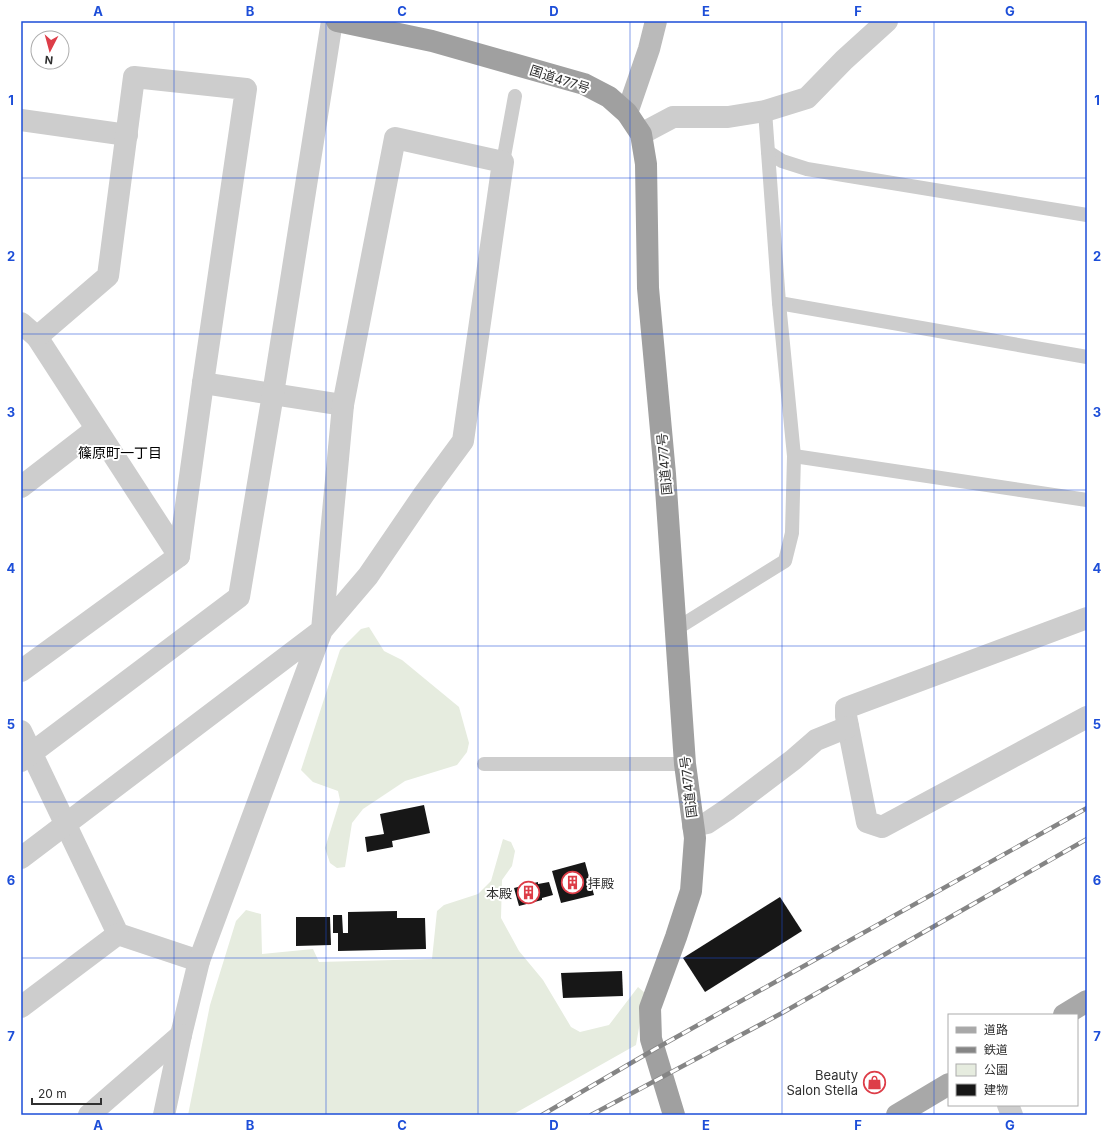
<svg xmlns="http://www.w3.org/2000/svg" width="1108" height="1136" font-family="Inter,'Noto Sans JP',sans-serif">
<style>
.green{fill:#e6ecdf}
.building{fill:#171717}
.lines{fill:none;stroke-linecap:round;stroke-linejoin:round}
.service{stroke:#cdcdcd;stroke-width:14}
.minor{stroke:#cdcdcd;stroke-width:22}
.secondary{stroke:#bababa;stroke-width:22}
.primary{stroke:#a8a8a8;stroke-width:22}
.trunk{stroke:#a0a0a0;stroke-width:22}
.rail-casing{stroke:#858585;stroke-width:4.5}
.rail{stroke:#fff;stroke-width:3;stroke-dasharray:9;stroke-linecap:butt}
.grid{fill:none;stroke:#1d4ed8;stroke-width:1;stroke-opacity:0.55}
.labels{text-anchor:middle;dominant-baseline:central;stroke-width:4;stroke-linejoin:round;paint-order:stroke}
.street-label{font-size:13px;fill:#303030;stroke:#fff}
.poi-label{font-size:13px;fill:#303030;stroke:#fff;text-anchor:end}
.neighbourhood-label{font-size:14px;fill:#000;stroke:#fff}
.neatline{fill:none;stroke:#1d4ed8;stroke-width:1.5}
.grid-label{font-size:13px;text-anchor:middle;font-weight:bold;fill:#1d4ed8}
</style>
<rect width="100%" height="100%" fill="#fff"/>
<g class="green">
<polygon points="369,627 384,651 402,660 459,707 469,743 467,752 457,765 405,781 363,809 352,823 345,867 337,868 330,863 325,848 340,800 338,791 313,782 301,770 340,650 361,629"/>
<polygon points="503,839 511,842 515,851 512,866 502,880 501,918 519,951 543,980 571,1027 580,1032 609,1025 638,987 645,993 636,1045 512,1115 188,1115 210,1005 236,921 246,910 261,914 262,954 313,949 319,962 432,959 437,911 444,905 478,894 491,881"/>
</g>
<g class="building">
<polygon points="424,805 430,833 392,841 393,847 367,852 365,837 384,834 380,814"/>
<polygon points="585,862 594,895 561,903 552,871"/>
<polygon points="538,882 538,884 549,882 553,895 542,898 542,900 519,906 514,888"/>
<polygon points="780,897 802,931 705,992 683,958"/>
<polygon points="397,911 397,918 425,918 426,949 338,951 338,933 333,933 333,915 342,915 343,933 348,933 348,912"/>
<polygon points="296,917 330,917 331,945 296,946"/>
<polygon points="622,971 623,996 563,998 561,973"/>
</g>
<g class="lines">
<g class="service">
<polyline points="768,152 782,161 807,169 1087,215"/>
<polyline points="503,162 515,96"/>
<polyline points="779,303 1087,357"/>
<polyline points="794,456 1087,500"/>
<polyline points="676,629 785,561 792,533 794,456 779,303 765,111"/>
<polyline points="484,764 685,764"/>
</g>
<g class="minor">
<polyline points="21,120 127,135"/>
<polyline points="641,134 673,117 728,117 765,111 807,98 844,60 887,21"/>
<polyline points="21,323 37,337 179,556"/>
<polyline points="203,383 343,405"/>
<polyline points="21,487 96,429"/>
<polyline points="1087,618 846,708 846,716 867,822 882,827 1087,717"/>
<polyline points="21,671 179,556 203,383 246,89 134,77 108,276 37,337"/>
<polyline points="21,731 118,934 199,961"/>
<polyline points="21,761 239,597 273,394 332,21"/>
<polyline points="693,826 707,823 728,809 793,760 816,740 848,727"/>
<polyline points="21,858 322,630 368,576 424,494 463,441 503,162 395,138 343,405 322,630 199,961 181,1035 164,1115"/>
<polyline points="21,1007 118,934"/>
<polyline points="1008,1105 1012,1115"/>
<polyline points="89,1115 181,1035"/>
</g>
<polyline class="secondary" points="627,113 649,49 656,21"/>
<g class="primary">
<polyline points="1064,1015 1087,1001"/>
<polyline points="897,1115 949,1084"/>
</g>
<polyline class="trunk" points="337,21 432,41 584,84 609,97 627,113 641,134 646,164 648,288 665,474 685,764 695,838 691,891 676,937 650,1008 651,1039 674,1115"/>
<defs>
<g id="rail">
<polyline points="542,1115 655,1049 1087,808"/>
<polyline points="591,1115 782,1013 1087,839"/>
</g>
</defs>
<use href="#rail" class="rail-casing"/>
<use href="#rail" class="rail"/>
</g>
<path class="grid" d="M174 21V1115M326 21V1115M478 21V1115M630 21V1115M782 21V1115M934 21V1115M21 178H1087M21 334H1087M21 490H1087M21 646H1087M21 802H1087M21 958H1087"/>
<defs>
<symbol id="building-ring" viewBox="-11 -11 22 22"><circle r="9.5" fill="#fff" stroke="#dd3d48" stroke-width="1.5"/><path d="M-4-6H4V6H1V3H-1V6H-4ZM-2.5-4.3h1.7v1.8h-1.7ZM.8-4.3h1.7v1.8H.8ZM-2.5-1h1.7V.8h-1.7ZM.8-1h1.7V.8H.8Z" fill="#dd3d48"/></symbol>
<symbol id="shop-ring" viewBox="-11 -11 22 22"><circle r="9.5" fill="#fff" stroke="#dd3d48" stroke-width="1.5"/><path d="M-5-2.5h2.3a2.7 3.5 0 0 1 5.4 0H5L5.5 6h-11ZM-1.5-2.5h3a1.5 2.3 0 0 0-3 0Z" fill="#dd3d48"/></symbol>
</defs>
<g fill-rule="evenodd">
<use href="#building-ring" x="560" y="870" width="25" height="25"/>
<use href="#building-ring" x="516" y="880" width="25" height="25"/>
<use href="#shop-ring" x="862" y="1070" width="25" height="25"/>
</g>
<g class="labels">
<g class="street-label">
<text transform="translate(560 79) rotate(18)">国道477号</text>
<text transform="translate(664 464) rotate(-95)">国道477号</text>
<text transform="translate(688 787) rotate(-97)">国道477号</text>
</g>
<g class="poi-label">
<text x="588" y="883" text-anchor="start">拝殿</text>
<text x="512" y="893">本殿</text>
<text x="858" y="1075">Beauty<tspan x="858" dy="15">Salon Stella</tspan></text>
</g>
<g class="neighbourhood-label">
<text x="120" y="452">篠原町一丁目</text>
</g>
</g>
<rect width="1108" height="1136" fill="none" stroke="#ffffff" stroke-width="44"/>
<rect x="948" y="1014" width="130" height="92" fill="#ffffff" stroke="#acacac"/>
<rect x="956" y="1027" width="20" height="6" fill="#a8a8a8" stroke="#acacac"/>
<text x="984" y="1034" font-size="12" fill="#303030">道路</text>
<rect x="956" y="1047" width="20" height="6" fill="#858585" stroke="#acacac"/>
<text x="984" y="1054" font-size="12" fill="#303030">鉄道</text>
<rect x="956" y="1064" width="20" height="12" fill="#e6ecdf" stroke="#acacac"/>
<text x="984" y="1074" font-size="12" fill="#303030">公園</text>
<rect x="956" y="1084" width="20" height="12" fill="#171717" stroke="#acacac"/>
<text x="984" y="1094" font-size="12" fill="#303030">建物</text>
<g transform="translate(50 50) rotate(186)"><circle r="19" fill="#ffffff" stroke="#acacac"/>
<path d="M0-3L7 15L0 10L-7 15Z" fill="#dd3d48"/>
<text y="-6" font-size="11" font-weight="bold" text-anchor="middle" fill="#303030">N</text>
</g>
<path d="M32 1098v6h69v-6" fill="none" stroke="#303030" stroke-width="2"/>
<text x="38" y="1098" font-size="12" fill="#303030" stroke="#ffffff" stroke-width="3" paint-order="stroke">20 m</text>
<rect x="22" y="22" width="1064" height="1092" class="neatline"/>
<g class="grid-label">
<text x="98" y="16">A</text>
<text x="250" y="16">B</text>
<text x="402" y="16">C</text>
<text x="554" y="16">D</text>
<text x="706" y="16">E</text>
<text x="858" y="16">F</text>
<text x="1010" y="16">G</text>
<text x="11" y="105">1</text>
<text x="1097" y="105">1</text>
<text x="11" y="261">2</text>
<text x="1097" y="261">2</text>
<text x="11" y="417">3</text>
<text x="1097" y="417">3</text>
<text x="11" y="573">4</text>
<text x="1097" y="573">4</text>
<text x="11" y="729">5</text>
<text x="1097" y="729">5</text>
<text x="11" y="885">6</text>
<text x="1097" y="885">6</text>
<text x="11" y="1041">7</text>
<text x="1097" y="1041">7</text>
<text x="98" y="1130">A</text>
<text x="250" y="1130">B</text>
<text x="402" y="1130">C</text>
<text x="554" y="1130">D</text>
<text x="706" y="1130">E</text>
<text x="858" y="1130">F</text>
<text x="1010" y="1130">G</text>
</g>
</svg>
